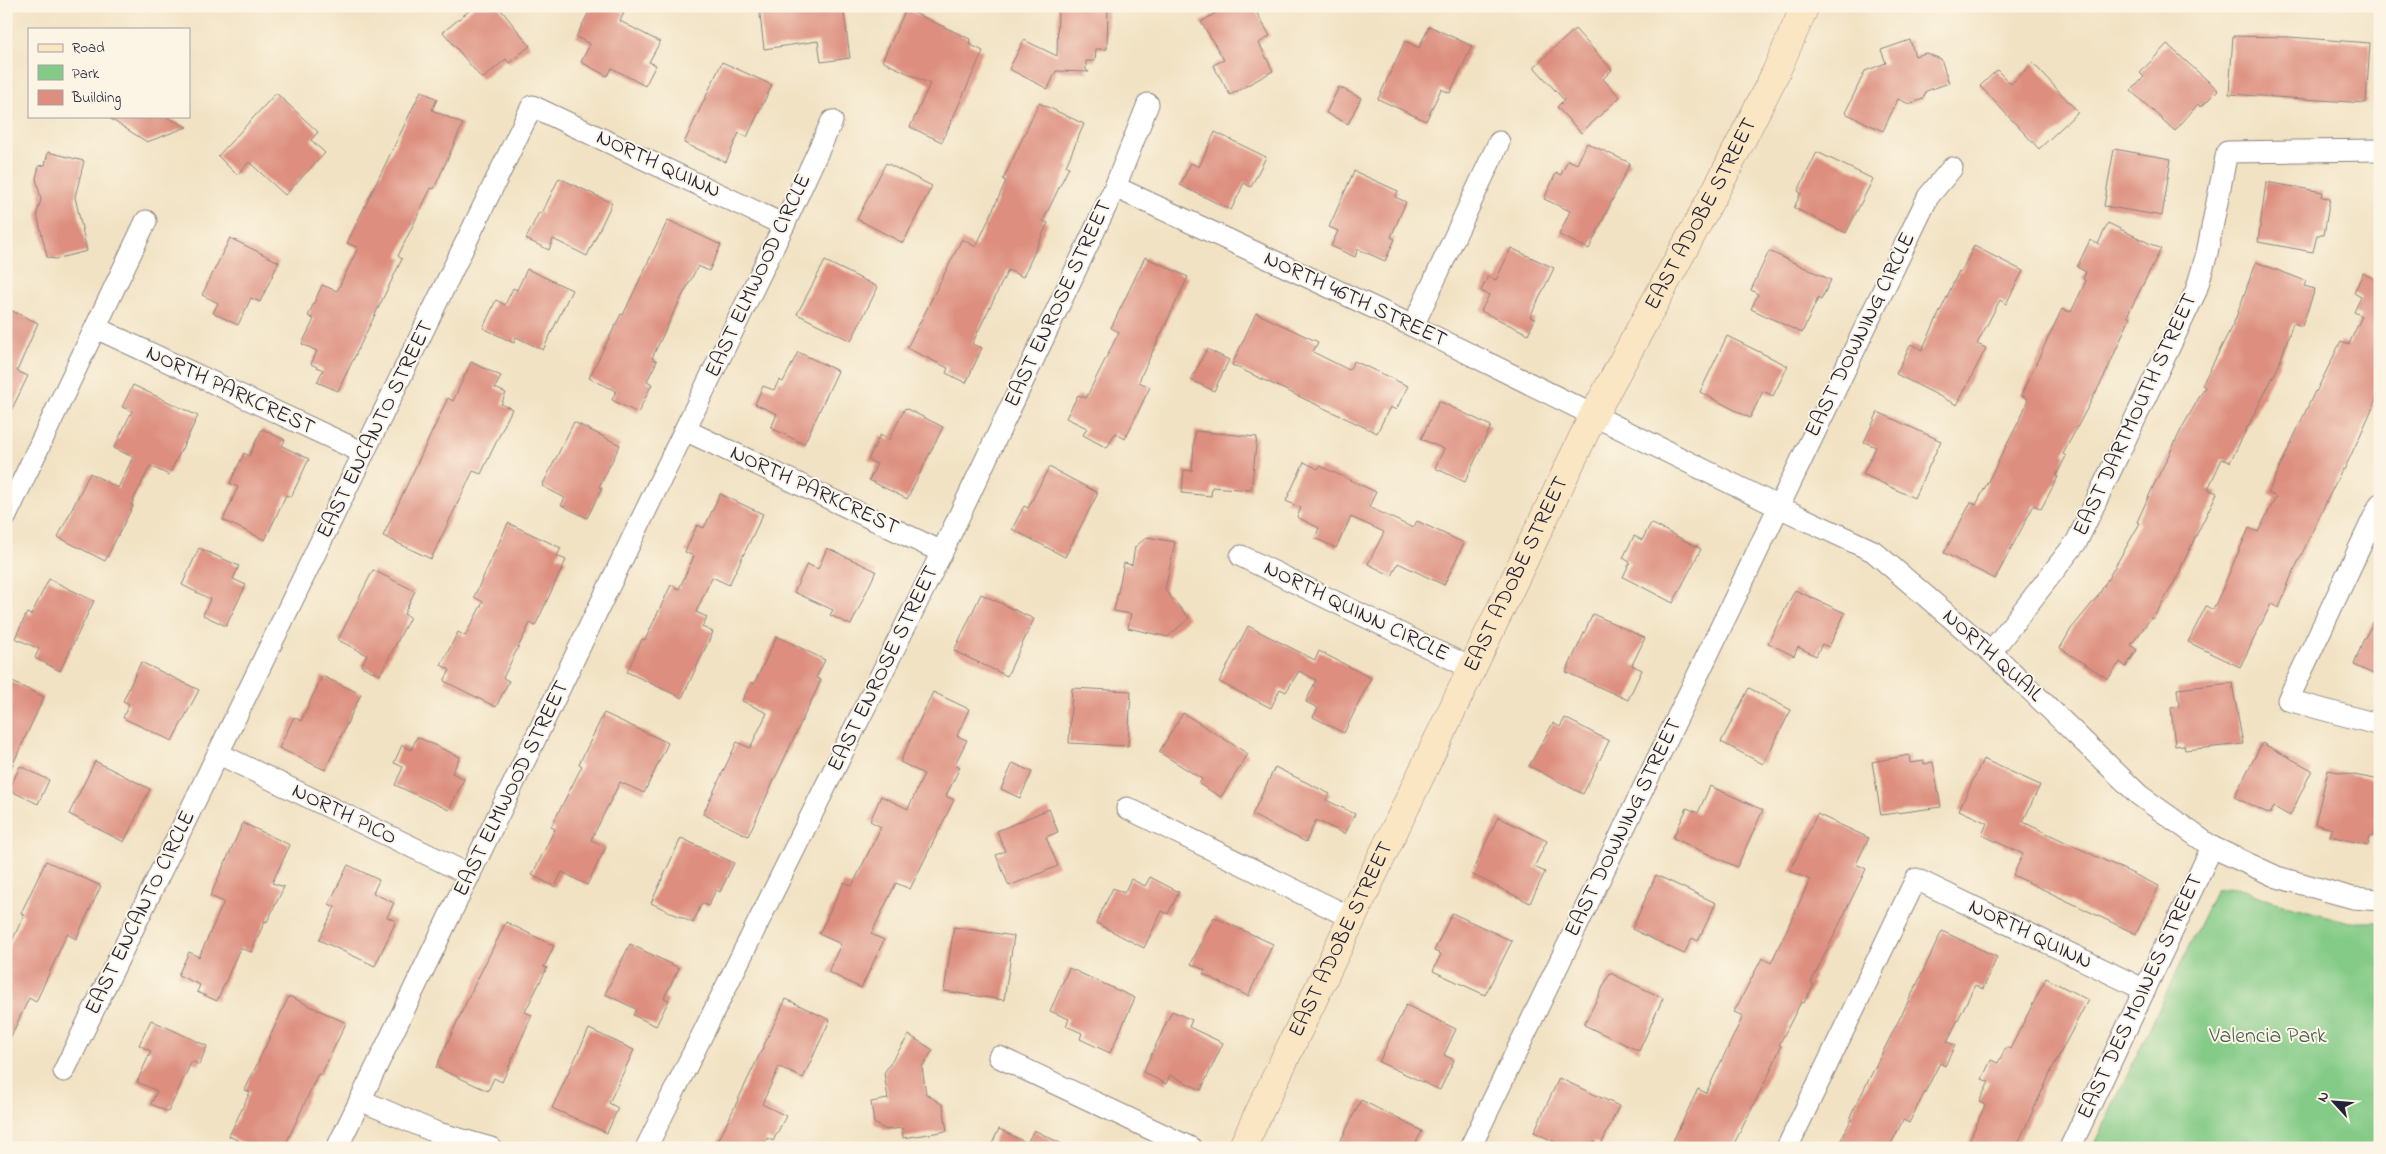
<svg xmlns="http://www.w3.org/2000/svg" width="2386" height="1154" font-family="'Indie Flower',sans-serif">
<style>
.green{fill:#84cb87;stroke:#537661}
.building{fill:#dd8e7e}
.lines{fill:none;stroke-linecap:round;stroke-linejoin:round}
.street-casing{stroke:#8a827f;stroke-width:23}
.secondary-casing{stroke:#8a827f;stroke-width:29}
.street{stroke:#fff;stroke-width:21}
.secondary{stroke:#fbe6c4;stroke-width:28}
.labels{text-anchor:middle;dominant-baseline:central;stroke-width:4;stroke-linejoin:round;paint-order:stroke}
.street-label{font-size:22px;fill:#22223b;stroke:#fcf5e5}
.park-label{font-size:22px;fill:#445d56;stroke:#fcf5e5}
</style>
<rect width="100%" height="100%" fill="#fcf5e5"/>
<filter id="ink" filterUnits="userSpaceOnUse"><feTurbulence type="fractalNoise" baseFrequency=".02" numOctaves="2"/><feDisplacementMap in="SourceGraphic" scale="10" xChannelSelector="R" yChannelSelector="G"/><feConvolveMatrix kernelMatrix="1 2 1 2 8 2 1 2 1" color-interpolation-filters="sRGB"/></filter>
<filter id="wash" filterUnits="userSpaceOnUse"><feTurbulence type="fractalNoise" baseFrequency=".0096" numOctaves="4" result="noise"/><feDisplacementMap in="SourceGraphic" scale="20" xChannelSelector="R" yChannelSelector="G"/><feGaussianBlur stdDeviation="1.12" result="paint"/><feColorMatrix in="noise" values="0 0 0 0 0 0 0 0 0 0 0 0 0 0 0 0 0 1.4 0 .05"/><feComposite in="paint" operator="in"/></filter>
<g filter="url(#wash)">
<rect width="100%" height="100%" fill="#f1e2c3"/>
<polygon class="green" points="2237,887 2268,900 2349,922 2380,922 2380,1148 2092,1148 2216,890"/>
<g id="blocks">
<g class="building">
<polygon points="475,6 498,6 530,46 509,63 506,59 482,79 443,32"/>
<polygon points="592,6 610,6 624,13 620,21 660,42 649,62 656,65 645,86 612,68 607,76 581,62 590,44 576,37"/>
<polygon points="759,6 843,6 850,58 821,62 818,41 764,49"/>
<polygon points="1058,6 1108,6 1107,49 1096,49 1095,61 1086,61 1086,70 1089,72 1056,71 1048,89 1009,69 1024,40 1057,56"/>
<polygon points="1227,6 1253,6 1270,36 1259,43 1273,71 1230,95 1213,65 1224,60 1201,22"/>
<polygon points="906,9 970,39 969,44 983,51 942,142 910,127 930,84 882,61"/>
<polygon points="1429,26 1472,46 1450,93 1441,89 1426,121 1378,99 1405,41 1419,48"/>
<polygon points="1575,29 1612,70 1603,79 1620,97 1581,133 1557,107 1564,100 1534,67"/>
<polygon points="2233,36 2289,37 2370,43 2366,103 2229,94"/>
<polygon points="1910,40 1915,56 1926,53 1941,59 1949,83 1926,91 1923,99 1909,104 1898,99 1883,131 1845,113 1865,71 1886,63 1881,50"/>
<polygon points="2167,44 2218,90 2201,107 2198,104 2175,131 2131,91 2144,77 2140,73"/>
<polygon points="722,62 772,85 747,137 739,133 726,162 684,143"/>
<polygon points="2033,63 2078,112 2039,149 1980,86 1997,70 2011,84"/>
<polygon points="1339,87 1361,98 1348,124 1326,113"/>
<polygon points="421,91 437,99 432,110 463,124 434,189 431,188 398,256 402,259 338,391 317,382 323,370 311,364 317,351 302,344 314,319 308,316 322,285 337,291 358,248 347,243"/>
<polygon points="276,93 318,132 311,140 325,153 285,195 249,162 237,175 218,156"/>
<polygon points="1039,103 1084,124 1066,166 1069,167 1043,221 1048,223 1023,277 1008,270 972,344 982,348 966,383 946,373 948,368 907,348 962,239 976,247 1006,181 1003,180"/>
<polygon points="106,116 164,116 187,127 147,142"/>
<polygon points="1215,132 1266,157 1251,187 1244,183 1231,210 1180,185 1191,163 1199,167"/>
<polygon points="1587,143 1630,163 1589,249 1559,235 1570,211 1544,199 1556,173 1561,175 1568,160 1577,164"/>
<polygon points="2114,149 2171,159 2162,216 2104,206"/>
<polygon points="48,152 84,161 75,197 87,251 55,259 47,257 37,214 41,199 36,178 39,166 45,165"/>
<polygon points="1817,152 1873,179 1846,233 1794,208 1801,193 1798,191"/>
<polygon points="886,163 932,186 903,243 857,219"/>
<polygon points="1354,171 1398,191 1395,197 1406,202 1391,237 1395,239 1385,261 1358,249 1355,257 1331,246 1338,231 1329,227"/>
<polygon points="559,178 612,203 587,256 553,239 549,250 526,239 539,212 542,213"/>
<polygon points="2266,182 2323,192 2322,197 2330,198 2324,235 2317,235 2313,252 2258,242"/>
<polygon points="668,220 721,245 709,271 698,266 674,312 652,358 657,361 647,381 652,384 638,413 612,400 616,391 589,378 621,314 623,315"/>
<polygon points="2108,223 2161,249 2127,316 2130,318 2106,373 2063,454 2066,456 2056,476 2058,477 2041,509 2034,505 1995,579 1944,553 1971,502 1976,505 2022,415 2028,399 2021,395 2062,309 2071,312 2086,281 2083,279 2086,272 2077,267 2090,240 2098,244"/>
<polygon points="230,238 279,262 260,302 251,298 238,325 213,313 218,303 202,295"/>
<polygon points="1974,246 2023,271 2006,304 2000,300 1977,344 1986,348 1957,405 1896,374 1911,344 1922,350 1959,271 1961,272"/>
<polygon points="1511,248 1554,268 1530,317 1535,319 1528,334 1481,311 1489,295 1481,291 1488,276 1496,280"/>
<polygon points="1769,251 1831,280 1821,300 1818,298 1802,333 1751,309 1758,294 1751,290"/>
<polygon points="1145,257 1188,277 1141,376 1139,382 1150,387 1125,439 1115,433 1107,448 1083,435 1087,428 1066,418 1078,395 1086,398 1119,332 1111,328"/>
<polygon points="825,261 878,287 851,341 797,314"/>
<polygon points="2256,262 2306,281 2304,286 2315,289 2302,326 2293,323 2279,365 2230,462 2222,459 2208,489 2217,493 2180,569 2181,570 2153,619 2151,618 2131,645 2137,650 2126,667 2120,662 2108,679 2060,648 2071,629 2098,596 2140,523 2137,522 2152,489 2183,426 2205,387 2202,385 2235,320"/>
<polygon points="527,269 572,290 543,350 516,337 514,343 483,328 496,300 505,305 513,288 517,290"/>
<polygon points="2363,273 2380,282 2380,391 2359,438 2344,470 2342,469 2290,579 2279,608 2271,604 2240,667 2188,642 2206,606 2213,610 2249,528 2258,532 2276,497 2268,493 2315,391 2316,392 2341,341 2349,344 2362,316 2354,312 2361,297 2354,293"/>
<polygon points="6,308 38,323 17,371 28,376 6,421"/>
<polygon points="1256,313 1318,342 1313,352 1349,370 1354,361 1408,386 1396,410 1390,407 1377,433 1232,365"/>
<polygon points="1727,336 1788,366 1773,396 1763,391 1750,418 1700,392"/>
<polygon points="1207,349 1229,360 1214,391 1191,380"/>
<polygon points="798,352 838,371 804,444 771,428 777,414 755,404 763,386 774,390 779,380 783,382"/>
<polygon points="471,362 501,376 495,388 506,393 501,404 512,409 481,474 473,471 431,559 383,536 448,398 453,401"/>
<polygon points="133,385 198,416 169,475 150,466 131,505 133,506 105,561 58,537 90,473 118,488 133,457 114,448 132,411 122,407"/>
<polygon points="1439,401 1491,426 1465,482 1435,468 1444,449 1421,439"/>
<polygon points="905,408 943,427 907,499 869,480 877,464 868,460 880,435 889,440"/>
<polygon points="1878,412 1941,441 1914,498 1863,474 1876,447 1864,442"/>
<polygon points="574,422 620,445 599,487 602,488 587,518 561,505 565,498 542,486"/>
<polygon points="262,429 285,440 282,446 309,459 291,497 286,495 265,540 223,520 238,487 230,483 244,453 249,456"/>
<polygon points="1195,431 1257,437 1251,490 1212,487 1211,496 1182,493 1184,470 1192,471"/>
<polygon points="1304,462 1318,469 1320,466 1376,492 1369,507 1413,528 1417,521 1464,543 1444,585 1398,563 1392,576 1368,564 1384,532 1351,517 1336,548 1315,538 1319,528 1297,517 1301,508 1286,501"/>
<polygon points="1049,467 1098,493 1065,557 1012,529 1024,506 1028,508"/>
<polygon points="720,494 763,514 729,585 712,577 696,612 707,617 702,627 713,632 682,698 627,672 642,639 645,640 671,585 679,589 694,556 685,552 697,525 704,528"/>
<polygon points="508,523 561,548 557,556 566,560 535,626 530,623 503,678 509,681 496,707 444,681 450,670 441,665 458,632 465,636 483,602 474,597"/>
<polygon points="1651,523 1701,549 1673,603 1623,577 1630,562 1623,558 1634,536 1642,540"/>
<polygon points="1147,537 1175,542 1165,590 1189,618 1168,637 1128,628 1131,614 1114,611 1124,563 1132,565 1135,547"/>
<polygon points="199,548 239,566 233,579 246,585 226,626 203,615 210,599 182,585"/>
<polygon points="827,548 876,571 851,625 830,615 833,610 794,592 807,564 818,569"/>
<polygon points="373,570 415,591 404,614 410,617 380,675 361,666 367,655 338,640"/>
<polygon points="49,579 94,601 60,671 35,658 39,649 15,638 27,613 31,615"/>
<polygon points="1795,590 1845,613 1829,647 1822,644 1816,656 1798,647 1794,656 1768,643"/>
<polygon points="981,594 1034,619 1007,676 954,651"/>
<polygon points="2380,611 2380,677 2354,665 2363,641"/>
<polygon points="1593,614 1645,638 1632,665 1642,670 1628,700 1566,672"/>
<polygon points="1248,626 1315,660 1319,651 1371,678 1344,733 1313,717 1318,708 1306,702 1316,680 1299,671 1286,692 1280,689 1271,708 1219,682"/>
<polygon points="777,636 825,660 816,678 821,680 748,836 703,814 737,742 750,748 767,713 742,701 751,682 754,684"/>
<polygon points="141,662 199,690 172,741 123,718 129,704 123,701"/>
<polygon points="322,676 361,694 325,770 279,748 294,717 301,721"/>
<polygon points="6,679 44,697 6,779"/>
<polygon points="2232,683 2243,744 2185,750 2184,745 2175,746 2171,708 2179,706 2177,689"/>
<polygon points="1072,688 1131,691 1128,746 1069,743"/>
<polygon points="1749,688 1791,710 1763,764 1721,742"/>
<polygon points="933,692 969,709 957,736 967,740 955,764 960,767 946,796 954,800 910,889 896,883 871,934 884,940 861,988 828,972 841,944 819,934 844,882 852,886 881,827 870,821 881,796 908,809 924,774 900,762"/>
<polygon points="604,713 668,743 644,793 620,782 591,840 606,847 587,885 562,872 555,887 532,875 555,829 551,827 582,766 579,764"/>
<polygon points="1183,713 1248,754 1221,797 1199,784 1202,779 1159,752"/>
<polygon points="1565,718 1609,741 1583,794 1529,766 1553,723 1560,727"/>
<polygon points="417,737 460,757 452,773 464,779 449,810 395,785 403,767 394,763 402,745 411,750"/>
<polygon points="2262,743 2312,770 2290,816 2274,807 2270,814 2234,797"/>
<polygon points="1909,755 1910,763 1924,761 1924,764 1933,762 1941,807 1881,815 1872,762"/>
<polygon points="1983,759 2040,785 2023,822 2159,886 2136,934 2013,875 2023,854 1982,835 1987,823 1959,810"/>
<polygon points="95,761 150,789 124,842 69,814"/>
<polygon points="1013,763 1032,772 1020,798 1001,789"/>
<polygon points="20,766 49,780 38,804 9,790"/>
<polygon points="1275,767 1330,794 1326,800 1355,814 1345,834 1316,820 1306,842 1252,815"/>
<polygon points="2328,770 2380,780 2380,816 2374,836 2370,836 2368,845 2330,836 2332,829 2315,824"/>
<polygon points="1710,786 1763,810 1737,867 1673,838 1687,808 1698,813"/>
<polygon points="1049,809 1058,832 1046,837 1058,866 1009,886 996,855 1005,851 997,831"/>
<polygon points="1817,814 1869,838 1856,864 1866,869 1811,983 1814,984 1804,1003 1801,1002 1779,1045 1781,1046 1770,1072 1732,1148 1687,1148 1673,1141 1698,1089 1706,1093 1743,1016 1734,1012 1762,958 1771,963 1810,880 1790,871"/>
<polygon points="1498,817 1547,841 1534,867 1545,872 1530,903 1471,874"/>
<polygon points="243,823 290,845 272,883 284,887 267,922 265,921 251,952 240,948 217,1001 197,992 200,985 178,975 189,952 199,957 224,902 210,896"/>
<polygon points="681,838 734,863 720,892 716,890 708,906 702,903 693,923 651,903"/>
<polygon points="46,861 101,886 76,939 67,934 36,1002 29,998 6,1047 6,954 24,915 21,913"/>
<polygon points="348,865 379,880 373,893 394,903 387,917 396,921 375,966 319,940 335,907 329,904"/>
<polygon points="1656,875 1716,903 1698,941 1692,938 1684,954 1632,929"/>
<polygon points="1150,877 1179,892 1168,914 1162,911 1144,948 1096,923 1113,888 1124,893 1131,879 1145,886"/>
<polygon points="1452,913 1512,941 1485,995 1433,971 1441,954 1434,951"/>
<polygon points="1214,917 1273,944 1248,996 1203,974 1205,970 1191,964"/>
<polygon points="506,922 554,946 544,967 547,968 525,1012 532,1015 502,1082 494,1078 488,1091 436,1067 473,988"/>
<polygon points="954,927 1014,936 1004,1000 944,991"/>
<polygon points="1942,931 1997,957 1983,989 1975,985 1947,1042 1955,1045 1945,1066 1940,1063 1909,1123 1903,1120 1889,1148 1837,1148 1852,1118 1850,1117 1917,984"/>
<polygon points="630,944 679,968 664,998 669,1000 656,1026 633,1015 636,1009 605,994"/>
<polygon points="1069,968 1135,998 1110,1053 1080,1039 1082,1033 1066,1026 1069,1019 1050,1011"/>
<polygon points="1610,973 1663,998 1639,1051 1584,1025"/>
<polygon points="2046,978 2088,1000 2052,1069 2016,1148 1966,1148 1985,1105 1979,1102 1989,1082 1982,1079 1991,1060 1998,1063 2006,1047 2010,1049"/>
<polygon points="289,996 346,1023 321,1075 318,1074 284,1148 253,1148 229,1136 250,1092 245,1090"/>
<polygon points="786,999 830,1020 803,1078 779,1067 762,1104 786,1116 773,1141 767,1138 762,1148 715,1148"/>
<polygon points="1406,1005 1456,1029 1444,1055 1454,1060 1440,1090 1379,1062"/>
<polygon points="1172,1011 1192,1020 1189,1027 1223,1043 1201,1090 1170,1075 1166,1084 1143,1072"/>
<polygon points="151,1020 207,1046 199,1065 192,1061 168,1112 151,1104 157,1091 137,1082 151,1051 139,1045"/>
<polygon points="589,1029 634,1050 609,1103 618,1108 607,1133 552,1108"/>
<polygon points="909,1035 933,1050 922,1067 926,1094 943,1105 947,1131 903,1138 902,1128 886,1130 874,1123 871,1102 888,1099 884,1073"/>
<polygon points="1559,1078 1619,1106 1601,1145 1594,1142 1591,1148 1567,1148 1534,1132"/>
<polygon points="1361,1100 1422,1131 1413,1148 1337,1148"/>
<polygon points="999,1129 1027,1143 1034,1130 1070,1148 990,1148"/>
</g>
</g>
</g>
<g filter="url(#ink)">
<use href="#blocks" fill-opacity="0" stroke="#8a827f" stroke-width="1"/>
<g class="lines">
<defs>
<g id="street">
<polyline points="1115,187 1413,326 1779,507 1873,551 1991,652 2139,795 2212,847 2277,877 2353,898 2380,900"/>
<polyline points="1413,326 1499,142"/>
<polyline points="96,328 364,453"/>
<polyline points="685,430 942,552"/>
<polyline points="2380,504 2288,700 2380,725"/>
<polyline points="6,516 146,221"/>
<polyline points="1241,556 1471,668"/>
<polyline points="1991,652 2077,541 2196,291 2207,253 2227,152 2380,150"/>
<polyline points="219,754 470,875"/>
<polyline points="1127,808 1352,918"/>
<polyline points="999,1057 1191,1148"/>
<polyline points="64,1071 532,106 784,225"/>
<polyline points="360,1100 435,1132 491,1148"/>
<polyline points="337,1148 784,225 832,121"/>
<polyline points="646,1148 942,552 1115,187 1148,104"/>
<polyline points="1470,1148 1928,197 1952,168"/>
<polyline points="1787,1148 1916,879 2145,990"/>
<polyline points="2070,1148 2212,847"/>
</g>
<g id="secondary">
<path id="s1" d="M1242 1148 1593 416 1724 175 1776 72 1805 6"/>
</g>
</defs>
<use href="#street" class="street-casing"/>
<use href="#secondary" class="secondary-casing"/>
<use href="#street" class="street"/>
<use href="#secondary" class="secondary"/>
</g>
</g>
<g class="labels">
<g class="street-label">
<text transform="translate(658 165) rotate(25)">NORTH QUINN</text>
<text stroke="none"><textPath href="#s1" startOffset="1041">EAST ADOBE STREET</textPath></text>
<text transform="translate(759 276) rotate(-65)">EAST ELMWOOD CIRCLE</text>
<text transform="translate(1355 300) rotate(25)">NORTH 46TH STREET</text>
<text transform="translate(1059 304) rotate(-65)">EAST ENROSE STREET</text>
<text transform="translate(1861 335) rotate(-64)">EAST DOWNING CIRCLE</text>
<text transform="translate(230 391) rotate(25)">NORTH PARKCREST</text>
<text transform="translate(2136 415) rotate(-65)">EAST DARTMOUTH STREET</text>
<text transform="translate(376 430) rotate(-64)">EAST ENCANTO STREET</text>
<text transform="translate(814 491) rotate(25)">NORTH PARKCREST</text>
<text stroke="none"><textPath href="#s1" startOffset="636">EAST ADOBE STREET</textPath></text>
<text transform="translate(1356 612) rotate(26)">NORTH QUINN CIRCLE</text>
<text transform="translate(1992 656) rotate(42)">NORTH QUAIL</text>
<text transform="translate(884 669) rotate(-64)">EAST ENROSE STREET</text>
<text transform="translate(512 789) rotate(-64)">EAST ELMWOOD STREET</text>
<text transform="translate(344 815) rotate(26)">NORTH PICO</text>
<text transform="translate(1624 828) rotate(-64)">EAST DOWNING STREET</text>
<text transform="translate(141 913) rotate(-64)">EAST ENCANTO CIRCLE</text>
<text transform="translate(2030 935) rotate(26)">NORTH QUINN</text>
<text stroke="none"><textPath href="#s1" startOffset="231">EAST ADOBE STREET</textPath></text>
<text transform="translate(2141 997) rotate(-65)">EAST DES MOINES STREET</text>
</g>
<g class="park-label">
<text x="2268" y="1037">Valencia Park</text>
</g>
</g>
<rect width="2386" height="1154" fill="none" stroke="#fcf5e5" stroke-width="25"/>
<rect x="28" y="28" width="162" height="90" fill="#fcf5e5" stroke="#a5a1a1"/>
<rect x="38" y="44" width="25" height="8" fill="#fbe6c4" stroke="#a5a1a1"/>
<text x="72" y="52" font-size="15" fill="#22223b">Road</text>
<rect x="38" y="65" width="25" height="15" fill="#84cb87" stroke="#a5a1a1"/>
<text x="72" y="78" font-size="15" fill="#22223b">Park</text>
<rect x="38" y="90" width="25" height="15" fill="#dd8e7e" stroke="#a5a1a1"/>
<text x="72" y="102" font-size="15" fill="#22223b">Building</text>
<g transform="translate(2334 1102) rotate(296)" stroke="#fcf5e5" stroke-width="4" paint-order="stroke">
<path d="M0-4L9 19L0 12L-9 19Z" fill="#22223b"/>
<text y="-8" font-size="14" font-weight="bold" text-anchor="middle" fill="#22223b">N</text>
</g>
</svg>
